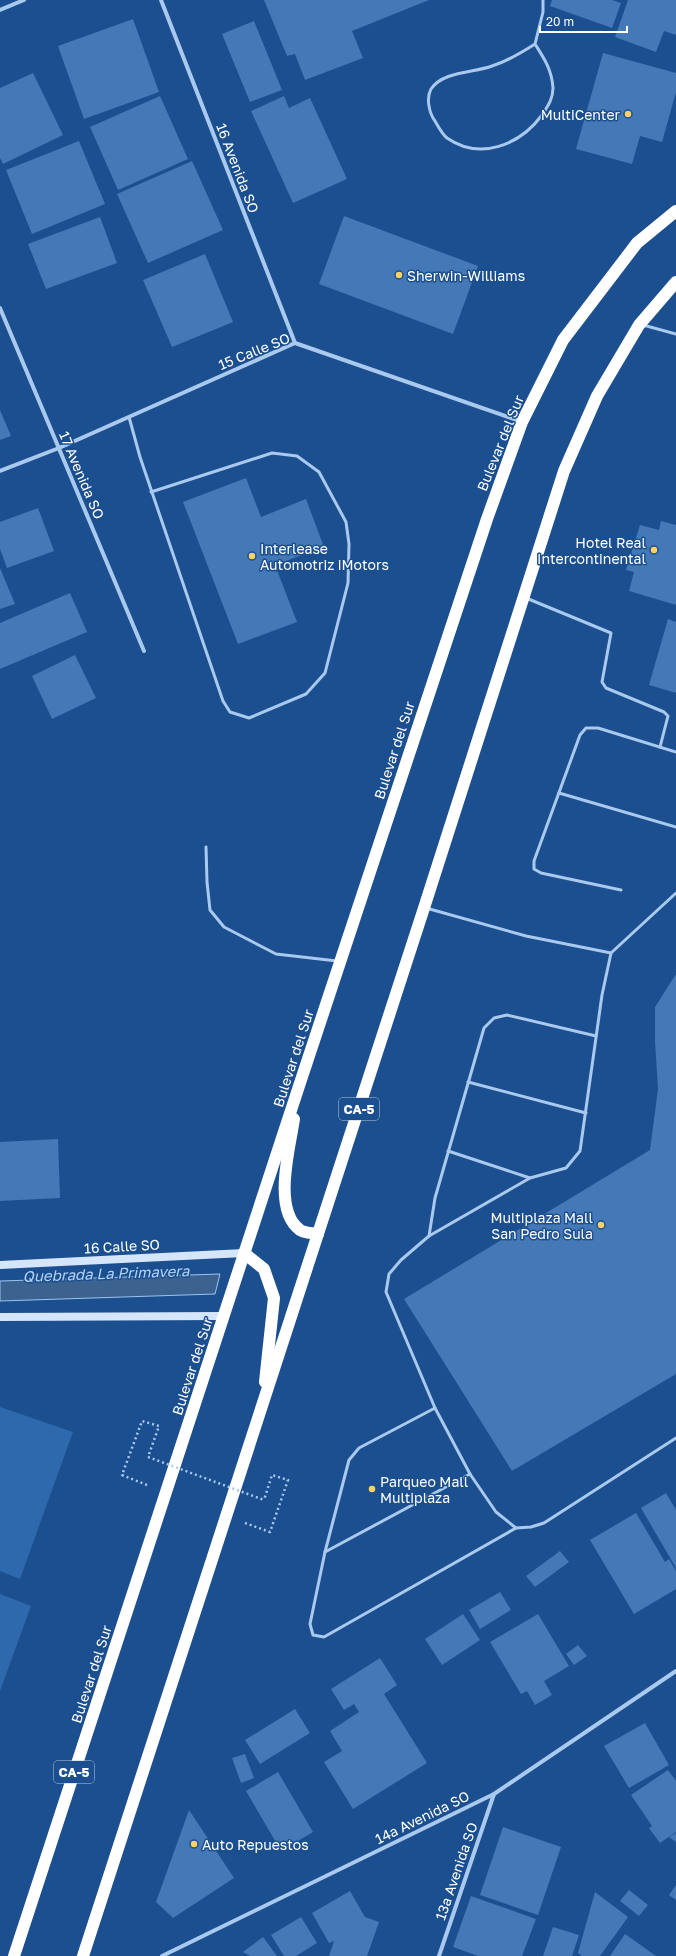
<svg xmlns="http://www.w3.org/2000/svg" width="676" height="1956" font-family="'Golos Text',sans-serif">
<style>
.green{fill:#2e69ad}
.water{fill:#3c6290;stroke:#9cc4f0}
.building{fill:#4478b7}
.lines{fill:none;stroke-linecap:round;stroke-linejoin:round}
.path{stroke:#a9c9ee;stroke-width:2.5;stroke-dasharray:2 3;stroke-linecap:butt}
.lane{stroke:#a9c9ee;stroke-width:3}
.street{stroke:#a9c9ee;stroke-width:4}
.secondary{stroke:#d6e6fa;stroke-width:8}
.highway{stroke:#fff;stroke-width:12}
.path-bridge{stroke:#a9c9ee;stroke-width:2.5;stroke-dasharray:2 3;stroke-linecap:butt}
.poi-dot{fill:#ffd166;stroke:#1b4f8f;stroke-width:1.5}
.labels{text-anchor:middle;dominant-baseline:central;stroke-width:3;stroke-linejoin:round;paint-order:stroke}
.shield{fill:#1b4f8f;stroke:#bbcadd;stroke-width:1}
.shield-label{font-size:13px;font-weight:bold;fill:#fff}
.poi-label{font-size:14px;fill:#fff;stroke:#1b4f8f;text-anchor:start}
.street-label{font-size:14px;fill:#fff;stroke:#1b4f8f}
.water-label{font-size:15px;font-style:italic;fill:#b5d3f5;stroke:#1b4f8f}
</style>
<rect width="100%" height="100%" fill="#1b4f8f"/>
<g class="green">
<polygon points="0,1407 73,1432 20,1579 0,1571"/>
<polygon points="0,1594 31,1606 0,1691"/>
</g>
<polygon class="water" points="220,1274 215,1294 0,1301 0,1281"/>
<g class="building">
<polygon points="264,0 429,0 352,31 363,58 305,80 295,54 287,56"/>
<polygon points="552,0 612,0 621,3 612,28 550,6"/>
<polygon points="628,0 676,0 676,35 664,31 656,52 615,37"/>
<polygon points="133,19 159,92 84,119 58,46"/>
<polygon points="254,21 282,90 250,102 222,34"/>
<polygon points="603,53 676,73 676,92 662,142 640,136 632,164 576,149"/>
<polygon points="33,73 63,135 3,164 0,158 0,88"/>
<polygon points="160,96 188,159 118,190 90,127"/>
<polygon points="284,96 289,108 310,98 347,179 293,203 251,111"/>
<polygon points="79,141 105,204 32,234 6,170"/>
<polygon points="192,161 223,230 148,263 117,194"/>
<polygon points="344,216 478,266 453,334 319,284"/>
<polygon points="100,217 117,263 46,289 28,244"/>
<polygon points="205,254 233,322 172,347 143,280"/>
<polygon points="0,410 11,436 0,440"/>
<polygon points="246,478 261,517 306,499 324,547 275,565 297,622 238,644 183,502"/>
<polygon points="38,508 54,551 7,568 0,549 0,522"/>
<polygon points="661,521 676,525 676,605 629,591 634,572 626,570 640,525 659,530"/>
<polygon points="0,568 15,604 0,609"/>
<polygon points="70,593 87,632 0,669 0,623"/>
<polygon points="668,619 676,622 676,693 649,685"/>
<polygon points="75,655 96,698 52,719 32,676"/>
<polygon points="676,974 676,1374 512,1471 404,1299 650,1150 658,1089 655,1042 655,1007"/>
<polygon points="58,1139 60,1198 0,1201 0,1142"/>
<polygon points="666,1493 676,1510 676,1568 641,1508"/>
<polygon points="636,1513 665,1562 669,1559 676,1571 676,1589 634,1614 590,1540"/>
<polygon points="560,1551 569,1562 535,1587 526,1576"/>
<polygon points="500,1592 511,1610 480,1629 469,1610"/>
<polygon points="463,1614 480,1640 442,1665 425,1639"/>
<polygon points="538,1614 569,1666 544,1681 552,1695 535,1705 527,1691 521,1694 490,1642"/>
<polygon points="578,1645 587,1656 574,1665 566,1654"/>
<polygon points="380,1658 397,1685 384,1694 427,1763 353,1809 324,1762 342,1751 330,1731 359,1712 354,1704 344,1710 331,1689"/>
<polygon points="295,1709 310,1733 260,1764 245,1740"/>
<polygon points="645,1723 669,1765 629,1788 604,1746"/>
<polygon points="245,1754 254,1778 241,1783 232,1758"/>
<polygon points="668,1770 676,1781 676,1832 660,1843 649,1828 652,1826 631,1795"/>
<polygon points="278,1772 313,1832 281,1851 246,1791"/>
<polygon points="189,1810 234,1878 173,1918 156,1902"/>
<polygon points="503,1827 561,1847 538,1915 480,1895"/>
<polygon points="676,1833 676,1842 669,1837"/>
<polygon points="676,1885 676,1900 669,1895"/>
<polygon points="629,1890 648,1905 639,1916 620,1901"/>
<polygon points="350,1891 365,1917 379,1922 367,1956 329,1956 334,1941 329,1943 312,1913"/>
<polygon points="595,1892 628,1917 600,1956 582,1956 578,1953"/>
<polygon points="471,1896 536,1919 522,1956 478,1956 453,1947"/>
<polygon points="301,1917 317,1943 296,1956 284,1956 271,1935"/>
<polygon points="553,1927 579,1935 572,1956 543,1956"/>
<polygon points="625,1934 656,1956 610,1956"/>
<polygon points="263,1937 277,1956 250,1956 243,1952"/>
</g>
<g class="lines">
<g class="path">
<polyline points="147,1485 122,1475 142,1421 159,1426 148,1457"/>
<polyline points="245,1523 270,1532 288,1480 272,1475 264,1500"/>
</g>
<g class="lane">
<path d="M535 44C544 58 552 70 553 88 553 99 548 106 542 115 520 145 480 161 447 138 442 134 438 126 435 121 429 113 426 98 431 89 443 71 474 73 492 66 508 61 521 53 535 44L543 12V0"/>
<polyline points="643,325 676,334"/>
<polyline points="129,417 140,457 223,701 230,712 249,718 306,694 325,673 348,583 349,544 346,522 319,472 297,456 272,453 151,492"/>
<polyline points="526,598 611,633 602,682 606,688 664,712 668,716 660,747"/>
<polyline points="559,793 676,827"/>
<polyline points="206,847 207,882 210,910 224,927 276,954 337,961"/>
<polyline points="621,890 541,873 534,869 534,861 580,735 586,728 598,728 676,752"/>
<polyline points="426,908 526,936 611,953 676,893"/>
<polyline points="468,1082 586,1113"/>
<polyline points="448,1151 530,1178 566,1168 580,1151 602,995 611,953"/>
<polyline points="530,1178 429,1236 401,1260 389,1274 386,1292 435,1408 470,1474 496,1512 516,1528 531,1527 544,1523 676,1438"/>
<polyline points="429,1236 435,1198 484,1028 494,1018 507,1015 596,1036"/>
<polyline points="435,1408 359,1448 349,1460 325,1552 310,1624 313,1635 324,1637 516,1528"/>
<polyline points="325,1552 470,1474"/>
</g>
<g class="street">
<polyline points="161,0 295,343"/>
<polyline points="0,10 24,0"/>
<polyline points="0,308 144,651"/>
<polyline points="0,471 59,448 295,343 520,421"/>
<polyline points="162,1956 494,1794 676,1671"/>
<polyline points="439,1956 494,1794"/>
</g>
<g class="secondary">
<polyline points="0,1265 244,1253"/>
<polyline points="0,1317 224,1316"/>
</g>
<g class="highway">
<path d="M294 1119C290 1147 272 1210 300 1230 304 1233 313 1233 318 1234"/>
<polyline points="244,1253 264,1269 274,1298 265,1382"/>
<polyline points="14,1956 299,1086 487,519 522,422 563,340 637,243 676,211"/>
<polyline points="83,1956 424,908 564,471 597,396 639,325 676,282"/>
</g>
<polyline class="path-bridge" points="148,1457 264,1500"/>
</g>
<g class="poi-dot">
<circle cx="628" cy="114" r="4"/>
<circle cx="399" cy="275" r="4"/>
<circle cx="654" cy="550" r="4"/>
<circle cx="252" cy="556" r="4"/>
<circle cx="601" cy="1225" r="4"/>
<circle cx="372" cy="1489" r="4"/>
<circle cx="194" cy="1844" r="4"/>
</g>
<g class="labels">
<g class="shield">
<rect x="339" y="1098" width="40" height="22" rx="3"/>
<rect x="54" y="1761" width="40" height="22" rx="3"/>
</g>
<g class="shield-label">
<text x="359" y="1109">CA-5</text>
<text x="74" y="1772">CA-5</text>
</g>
<g class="poi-label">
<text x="620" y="114" text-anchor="end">MultiCenter</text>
<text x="407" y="275">Sherwin-Williams</text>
<text x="646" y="542" text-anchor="end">Hotel Real<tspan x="646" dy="16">Intercontinental</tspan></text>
<text x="260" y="548">Interlease<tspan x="260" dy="16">Automotriz iMotors</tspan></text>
<text x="593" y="1217" text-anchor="end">Multiplaza Mall<tspan x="593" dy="16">San Pedro Sula</tspan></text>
<text x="380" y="1481">Parqueo Mall<tspan x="380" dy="16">Multiplaza</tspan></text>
<text x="202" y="1844">Auto Repuestos</text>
</g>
<g class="street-label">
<text transform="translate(238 168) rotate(69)">16 Avenida SO</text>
<text transform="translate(254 351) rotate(-22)">15 Calle SO</text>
<text transform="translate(500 443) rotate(-68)">Bulevar del Sur</text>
<text transform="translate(82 475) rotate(67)">17 Avenida SO</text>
<text transform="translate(394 750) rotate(-72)">Bulevar del Sur</text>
<text transform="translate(293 1058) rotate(-72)">Bulevar del Sur</text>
<text transform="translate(122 1246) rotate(-3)">16 Calle SO</text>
<text transform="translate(192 1366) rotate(-72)">Bulevar del Sur</text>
<text transform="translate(91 1674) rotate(-72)">Bulevar del Sur</text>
<text transform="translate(422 1817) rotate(-26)">14a Avenida SO</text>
<text transform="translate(456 1871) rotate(-71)">13a Avenida SO</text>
</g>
<g class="water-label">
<text transform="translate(106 1273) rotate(-2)">Quebrada La Primavera</text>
</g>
</g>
<path d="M540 26v6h87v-6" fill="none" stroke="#ffffff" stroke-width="2"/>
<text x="546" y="26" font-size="12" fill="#ffffff" stroke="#1b4f8f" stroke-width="3" paint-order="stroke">20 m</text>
</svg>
